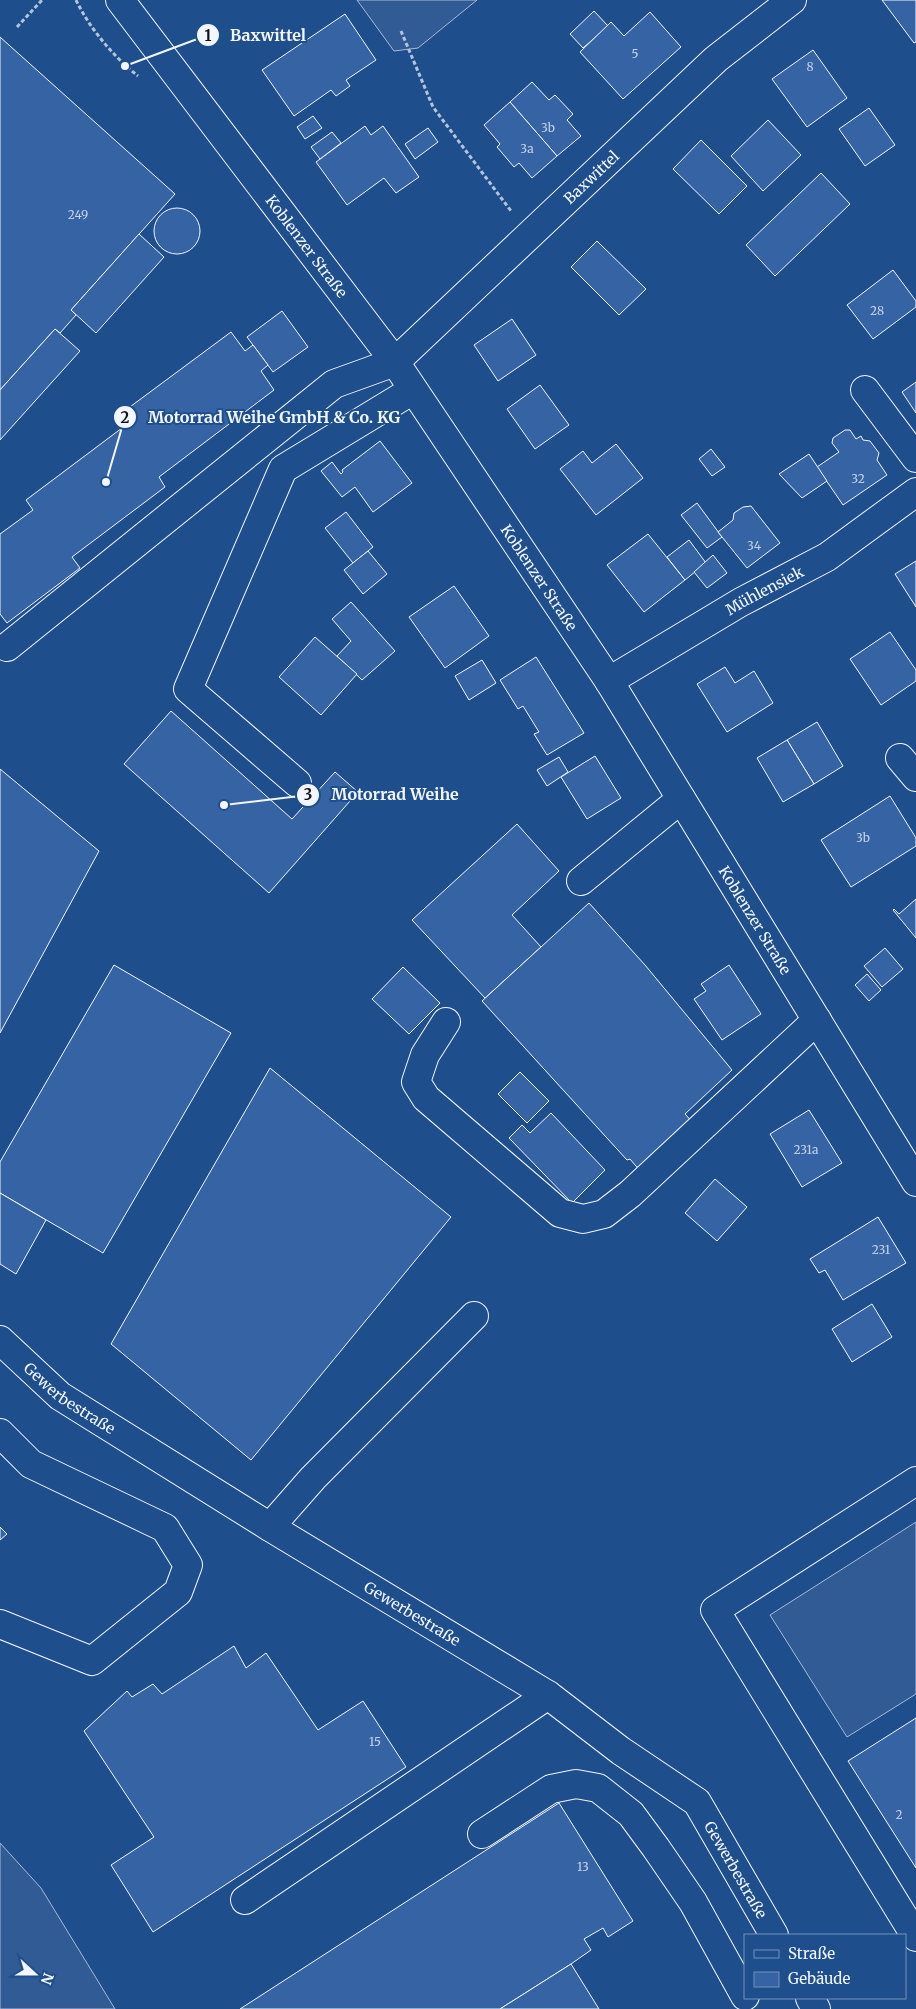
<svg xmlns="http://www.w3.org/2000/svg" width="916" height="2009" font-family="Merriweather,serif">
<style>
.built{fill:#305b95;stroke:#a8bbd7}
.building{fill:#3563a3;stroke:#f2f6ff}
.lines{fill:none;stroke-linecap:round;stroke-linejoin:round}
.minor-casing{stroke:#f2f6ff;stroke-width:30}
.major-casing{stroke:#f2f6ff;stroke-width:30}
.path{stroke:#b3c4dc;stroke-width:3;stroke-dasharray:4 2.5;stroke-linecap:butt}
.minor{stroke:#1f4e8c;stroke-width:28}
.major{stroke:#1f4e8c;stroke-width:28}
.labels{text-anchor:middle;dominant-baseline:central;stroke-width:4;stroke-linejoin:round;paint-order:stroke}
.number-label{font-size:12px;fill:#c3d1e8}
.street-label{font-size:15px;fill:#f2f6ff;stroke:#1f4e8c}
.leader{fill:none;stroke:#f2f6ff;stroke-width:2}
.callout-dot{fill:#f2f6ff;stroke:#1f4e8c;stroke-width:2}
.mark-label{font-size:15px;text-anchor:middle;font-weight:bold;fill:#111}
.callout-label{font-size:16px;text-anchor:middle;font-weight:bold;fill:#f2f6ff;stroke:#1f4e8c;stroke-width:4;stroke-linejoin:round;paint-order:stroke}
</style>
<rect width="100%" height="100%" fill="#1f4e8c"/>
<g class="built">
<polygon points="357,0 477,0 418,48 394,51"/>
<polygon points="916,1522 916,1694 847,1737 770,1615"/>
<polygon points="0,1843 41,1888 115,2009 0,2009"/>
</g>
<g class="building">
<polygon points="882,0 916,0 916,42 914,43"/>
<polygon points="594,11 608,26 583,48 570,34"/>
<polygon points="650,12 681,47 623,99 580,52 611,22 624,36"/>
<polygon points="345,14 376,60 346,80 350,86 336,96 331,90 294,116 262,70"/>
<polygon points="0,37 175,194 71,310 76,315 60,333 55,329 0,390"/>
<polygon points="813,50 847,98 807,127 772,79"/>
<polygon points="532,82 549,100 555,95 573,114 567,120 581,136 557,156 510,102"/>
<polygon points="510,102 557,156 532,178 519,163 514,167 497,147 500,144 484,125"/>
<polygon points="869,108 895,145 865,166 839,129"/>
<polygon points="313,116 322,128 305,139 297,127"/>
<polygon points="768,120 801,155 763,191 731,156"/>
<polygon points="365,126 371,135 383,126 419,177 396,193 384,178 347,205 316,162"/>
<polygon points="428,128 438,142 415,159 405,144"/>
<polygon points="332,132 341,143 320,159 311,147"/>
<polygon points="701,140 747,186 719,214 673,169"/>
<polygon points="821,173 850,204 775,276 746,245"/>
<circle cx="177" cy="231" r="23"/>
<polygon points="139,234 164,257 96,333 71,310"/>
<polygon points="597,241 646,289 619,315 571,267"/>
<polygon points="893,270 916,301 916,307 873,339 847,305"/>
<polygon points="282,311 308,347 273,372 247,337"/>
<polygon points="512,319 536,355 498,381 474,345"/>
<polygon points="55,329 80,351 0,440 0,390"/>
<polygon points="231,332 245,351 253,345 268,365 261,371 274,390 159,477 165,487 72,557 80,568 7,623 0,614 0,534 33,510 26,500 122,428 115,418"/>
<polygon points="916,382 916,413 902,392"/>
<polygon points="540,385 569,425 535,449 507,409"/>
<polygon points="845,430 850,430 856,439 861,436 863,440 870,441 879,453 877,460 887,475 843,505 817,467 839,452 832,443 833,438"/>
<polygon points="380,441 412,483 373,512 355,487 342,497 321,471 332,462 341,474 343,472 342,470"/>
<polygon points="616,444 643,478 596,515 560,469 583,451 592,463"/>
<polygon points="711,449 725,467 712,476 699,459"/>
<polygon points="809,454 827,481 802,498 779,474"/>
<polygon points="697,503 722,537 707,548 681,515"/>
<polygon points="751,506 780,543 747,568 718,532 733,520 734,513 743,507"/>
<polygon points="346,512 373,547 353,563 325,528"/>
<polygon points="648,534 685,580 644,612 607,565"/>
<polygon points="689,540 706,563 685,580 667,557"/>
<polygon points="368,551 387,574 363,594 344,570"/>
<polygon points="713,555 727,573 707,588 694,572"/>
<polygon points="916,561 916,607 895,574"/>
<polygon points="454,586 489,636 445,668 409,617"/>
<polygon points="351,602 395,651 362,680 337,656 351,641 332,619"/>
<polygon points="890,632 916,670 916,681 881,705 850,659"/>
<polygon points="315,637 357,674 321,715 279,677"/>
<polygon points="536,657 584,733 547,755 534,734 539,732 523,706 518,709 500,680"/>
<polygon points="482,660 496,683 469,700 455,676"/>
<polygon points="725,667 735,683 754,671 773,703 727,732 697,684"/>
<polygon points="171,711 292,819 335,772 358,792 269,893 124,764"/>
<polygon points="817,722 843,766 814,784 787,740"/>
<polygon points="787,740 814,784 783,802 757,758"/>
<polygon points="595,756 621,798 587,819 561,777"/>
<polygon points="559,757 568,772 547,786 537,770"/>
<polygon points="0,769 99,851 0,1033"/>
<polygon points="890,796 916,838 916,846 851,887 821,840"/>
<polygon points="517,824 559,871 512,915 541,947 485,998 412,920"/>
<polygon points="916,899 916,938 893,910 894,909 899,914"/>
<polygon points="589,903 645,965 732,1070 685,1114 694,1124 641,1172 630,1159 627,1160 482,1001"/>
<polygon points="885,948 903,969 882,987 864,966"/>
<polygon points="114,965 231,1033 103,1253 0,1193 0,1162"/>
<polygon points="729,965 761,1014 722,1040 694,999 706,991 701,984"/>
<polygon points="403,967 440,1003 409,1034 372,999"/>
<polygon points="867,974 881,990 869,1001 855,985"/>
<polygon points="270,1068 451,1217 251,1460 111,1344"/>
<polygon points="520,1072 549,1101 527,1123 498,1094"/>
<polygon points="809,1110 842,1163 802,1187 770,1134"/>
<polygon points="551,1113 605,1170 572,1203 509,1138 522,1125 530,1133"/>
<polygon points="715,1179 747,1207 717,1241 685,1213"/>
<polygon points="0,1193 46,1220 16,1274 0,1264"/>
<polygon points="878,1217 906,1263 843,1300 825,1270 819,1273 810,1259"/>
<polygon points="872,1304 892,1337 852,1362 832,1329"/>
<polygon points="0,1527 7,1534 0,1540"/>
<polygon points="234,1646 246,1668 266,1653 318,1730 363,1701 406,1767 153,1932 111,1865 154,1837 84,1731 127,1691 132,1697 153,1684 162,1694"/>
<polygon points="916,1718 916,1868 848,1761"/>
<polygon points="559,1803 633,1921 608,1937 603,1928 584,1939 591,1950 571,1964 500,2009 240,2009"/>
<polygon points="571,1964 599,2009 500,2009"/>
</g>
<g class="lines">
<defs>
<g id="minor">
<polyline points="865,390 916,458"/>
<path id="s1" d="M7 647 334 384 395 362 716 59 792 0"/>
<path id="s2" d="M609 681 741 602 827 557 916 492"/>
<polyline points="900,758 916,777"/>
<polyline points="297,783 188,689 283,469 413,390"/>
<polyline points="581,881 681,799"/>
<polyline points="446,1022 425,1055 416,1082 426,1098 560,1213 583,1219 604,1214 630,1194 817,1020"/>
<path id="s3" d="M0 1340 60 1396 270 1527 548 1695 621 1751 697 1802 774 1935"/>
<polyline points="0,1433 31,1464 165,1528 188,1565 178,1592 92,1661 0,1624"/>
<polyline points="916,1481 715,1610 916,1937"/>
<polyline points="270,1527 313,1478 474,1316"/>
<polyline points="482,1834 551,1789 576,1784 598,1788 631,1814 656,1848 693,1902 745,1996"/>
<polyline points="245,1900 548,1695"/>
<polyline points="810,1998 816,2009"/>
</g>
<g id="major">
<path id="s4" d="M120 0 395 362 609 681 916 1182"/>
</g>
</defs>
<use href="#minor" class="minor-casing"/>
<use href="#major" class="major-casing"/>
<g class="path">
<path d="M76 0C90 29 113 56 138 76"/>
<polyline points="17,27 42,0"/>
<polyline points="401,31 433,107 511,211"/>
</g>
<use href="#minor" class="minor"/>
<use href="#major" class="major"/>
</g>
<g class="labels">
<g class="number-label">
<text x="635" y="53">5</text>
<text x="810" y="66">8</text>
<text x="548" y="127">3b</text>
<text x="527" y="148">3a</text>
<text x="78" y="214">249</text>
<text x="877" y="310">28</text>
<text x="858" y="478">32</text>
<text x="754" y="545">34</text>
<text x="863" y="837">3b</text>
<text x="806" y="1149">231a</text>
<text x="881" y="1249">231</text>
<text x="375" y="1741">15</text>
<text x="899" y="1814">2</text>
<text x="583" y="1866">13</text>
</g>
<g class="street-label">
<text stroke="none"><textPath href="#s1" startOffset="754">Baxwittel</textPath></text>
<text stroke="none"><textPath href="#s4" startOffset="309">Koblenzer Straße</textPath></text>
<text stroke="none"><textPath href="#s4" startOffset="714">Koblenzer Straße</textPath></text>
<text stroke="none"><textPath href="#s2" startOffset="180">Mühlensiek</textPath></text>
<text stroke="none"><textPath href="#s4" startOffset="1119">Koblenzer Straße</textPath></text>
<text stroke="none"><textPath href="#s3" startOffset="91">Gewerbestraße</textPath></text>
<text stroke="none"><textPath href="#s3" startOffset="496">Gewerbestraße</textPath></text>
<text stroke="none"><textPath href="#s3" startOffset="916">Gewerbestraße</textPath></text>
</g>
</g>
<path class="leader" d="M125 66L208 35M106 482L125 417M224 805L308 795"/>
<g class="callout-dot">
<circle cx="125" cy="66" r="5"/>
<circle cx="106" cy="482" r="5"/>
<circle cx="224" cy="805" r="5"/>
<circle cx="208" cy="35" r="12"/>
<circle cx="125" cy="417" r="12"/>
<circle cx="308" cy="795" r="12"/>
</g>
<g class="mark-label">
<text x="208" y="41">1</text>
<text x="125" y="423">2</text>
<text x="308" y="800">3</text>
</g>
<g class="callout-label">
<text x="268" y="41">Baxwittel</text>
<text x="274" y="423">Motorrad Weihe GmbH &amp; Co. KG</text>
<text x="395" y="800">Motorrad Weihe</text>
</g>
<rect x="744" y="1934" width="162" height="65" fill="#1f4e8c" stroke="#7391ba"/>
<rect x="754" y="1950" width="25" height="8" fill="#1f4e8c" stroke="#7391ba"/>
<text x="788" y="1959" font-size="15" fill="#f2f6ff">Straße</text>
<rect x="754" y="1972" width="25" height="15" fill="#3563a3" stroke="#7391ba"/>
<text x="788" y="1984" font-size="15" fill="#f2f6ff">Gebäude</text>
<g transform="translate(35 1974) rotate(111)" stroke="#1f4e8c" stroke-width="4" paint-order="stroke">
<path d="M0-4L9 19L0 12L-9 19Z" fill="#f2f6ff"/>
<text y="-8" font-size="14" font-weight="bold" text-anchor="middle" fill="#f2f6ff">N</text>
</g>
</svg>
